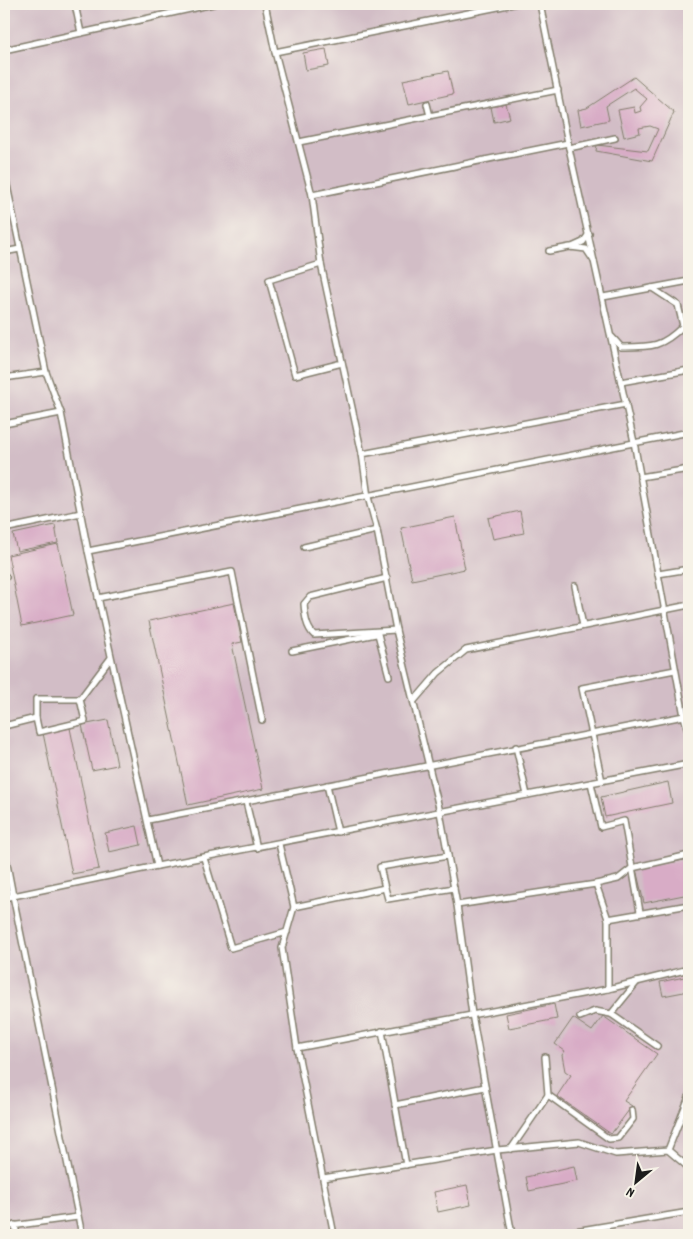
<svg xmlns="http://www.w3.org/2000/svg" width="693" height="1239" font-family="Dekko,sans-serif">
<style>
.industrial{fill:#d2bdc6}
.building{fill:#d8acc6}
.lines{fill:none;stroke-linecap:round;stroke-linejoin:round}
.lane-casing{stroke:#837e6d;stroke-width:8}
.lane{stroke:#fff;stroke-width:5}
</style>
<rect width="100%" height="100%" fill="#f7f3e8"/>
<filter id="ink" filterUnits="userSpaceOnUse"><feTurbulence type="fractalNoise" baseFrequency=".02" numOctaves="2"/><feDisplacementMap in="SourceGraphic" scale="10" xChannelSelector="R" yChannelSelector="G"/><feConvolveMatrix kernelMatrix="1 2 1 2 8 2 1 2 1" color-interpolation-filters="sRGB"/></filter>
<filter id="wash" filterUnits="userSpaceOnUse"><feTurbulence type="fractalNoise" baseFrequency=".0096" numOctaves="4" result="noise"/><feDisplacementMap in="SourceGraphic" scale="20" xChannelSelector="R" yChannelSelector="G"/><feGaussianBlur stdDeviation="1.12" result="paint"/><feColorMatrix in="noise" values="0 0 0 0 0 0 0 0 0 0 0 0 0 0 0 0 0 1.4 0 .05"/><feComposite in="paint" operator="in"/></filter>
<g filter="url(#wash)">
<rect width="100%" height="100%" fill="#eae0be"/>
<rect class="industrial" x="4" y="4" width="685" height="1231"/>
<g id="blocks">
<g class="building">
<polygon points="326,49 329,66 306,70 303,53"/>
<polygon points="448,71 453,94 409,104 403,80"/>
<polygon points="634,77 674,112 652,161 596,151 597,145 648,151 658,129 650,126 639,128 640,133 624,137 618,110 634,107 635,113 641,111 640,107 647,99 634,88 606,106 609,120 581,126 578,110 587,108"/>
<polygon points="506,104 510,118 494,122 491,107"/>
<polygon points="520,511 524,533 493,539 488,518"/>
<polygon points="455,517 465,569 412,580 401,528"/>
<polygon points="55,525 58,543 17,551 13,534"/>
<polygon points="58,544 73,615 22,626 8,555"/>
<polygon points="234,603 242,642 232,644 263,789 188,805 149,621"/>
<polygon points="108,720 117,765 92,770 82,725"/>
<polygon points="70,728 99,869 72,874 43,733"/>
<polygon points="668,782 672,803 605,817 601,797"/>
<polygon points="137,826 141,845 109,852 105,833"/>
<polygon points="689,859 689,894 644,903 636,869"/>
<polygon points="689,976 689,991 663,996 660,982"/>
<polygon points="554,1004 557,1019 509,1028 506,1014"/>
<polygon points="603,1016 657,1054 624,1101 632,1106 611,1134 557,1096 571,1075 565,1071 562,1055 565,1051 555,1044 573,1018 592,1031"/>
<polygon points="574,1166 577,1181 529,1191 526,1177"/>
<polygon points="467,1185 471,1205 438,1212 434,1192"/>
</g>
</g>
</g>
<g filter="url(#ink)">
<use href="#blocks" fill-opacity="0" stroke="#837e6d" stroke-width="1"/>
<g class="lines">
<defs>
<g id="lane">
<polyline points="75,4 81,33"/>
<polyline points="265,4 275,52 312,195 321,264 362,454 368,497 377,530 396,630 440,812 457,905 472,1014 512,1235"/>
<polyline points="540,4 569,148 634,442 684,716 689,735"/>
<polyline points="4,50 213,4"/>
<polyline points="275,52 513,4"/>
<polyline points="427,104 430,116"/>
<polyline points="299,142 558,90"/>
<polyline points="569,148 615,138"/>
<polyline points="4,171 46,372 61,413 88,551"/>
<polyline points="312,195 568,143"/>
<polyline points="572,247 583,242 589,234"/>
<polyline points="549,251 570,247 586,249 594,261"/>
<polyline points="4,252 20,249"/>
<polyline points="321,264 269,280 295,375 342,363"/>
<polyline points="603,297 689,281"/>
<path d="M612 337 621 347C651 347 661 348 683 326L678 305 652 288"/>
<polyline points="4,378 46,372"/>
<polyline points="621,382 689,370"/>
<polyline points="4,424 61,413"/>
<polyline points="362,454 626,404"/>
<polyline points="640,477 689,469"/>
<polyline points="4,529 81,513"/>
<polyline points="304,547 377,530"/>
<polyline points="658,574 689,569"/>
<polyline points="4,578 6,577"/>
<path d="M387 578 310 597 304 604C305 616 306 627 314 635L396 630"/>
<polyline points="575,586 583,626"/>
<polyline points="98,598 232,572 262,720"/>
<polyline points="378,634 389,676"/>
<polyline points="292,651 376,634"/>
<polyline points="414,701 438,673 466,650 689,605"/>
<polyline points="36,718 36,699 80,699"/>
<polyline points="4,726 36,718 39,732 85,721 80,699 110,659"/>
<polyline points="516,747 527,795"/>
<polyline points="602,781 582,688 675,670"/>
<polyline points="591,783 601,827 624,821 640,912"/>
<polyline points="327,785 338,832"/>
<polyline points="246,802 257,848"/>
<polyline points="148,820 684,716"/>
<polyline points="279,844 294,907"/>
<polyline points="4,848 13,896 4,898"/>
<polyline points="204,858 231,948 287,932"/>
<polyline points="157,866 88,551 689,432"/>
<polyline points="385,888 380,867 448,856"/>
<polyline points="457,905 596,884"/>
<polyline points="608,919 689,905"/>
<polyline points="608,989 608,919 596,884 618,879 632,868 689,855"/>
<polyline points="611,1014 657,1046"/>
<polyline points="580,1017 595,1011 611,1014 637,982"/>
<polyline points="382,1031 406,1165"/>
<polyline points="297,1048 608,989 689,969"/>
<polyline points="545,1057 548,1095"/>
<polyline points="395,1105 485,1087"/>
<polyline points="511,1149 548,1095 609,1139 618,1138 633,1119 632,1110"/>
<polyline points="668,1150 689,1097"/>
<polyline points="323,1178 497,1150 579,1142 616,1154 668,1150 689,1168"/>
<polyline points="15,1225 17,1235"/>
<polyline points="4,1227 78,1217"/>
<polyline points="82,1235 13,896 157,866 689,764"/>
<polyline points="334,1235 297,1048 282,948 294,907 385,888 388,899 454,888"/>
<polyline points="551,1235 689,1212"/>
</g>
</defs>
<use href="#lane" class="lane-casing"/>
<use href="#lane" class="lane"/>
</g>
</g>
<rect width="693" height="1239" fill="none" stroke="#f7f3e8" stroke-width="20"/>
<g transform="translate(636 1182) rotate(209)" stroke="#f7f3e8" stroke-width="4" paint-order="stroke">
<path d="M0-4L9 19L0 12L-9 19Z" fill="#1c1c1c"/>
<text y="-8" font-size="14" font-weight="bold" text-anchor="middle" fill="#1c1c1c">N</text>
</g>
</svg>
